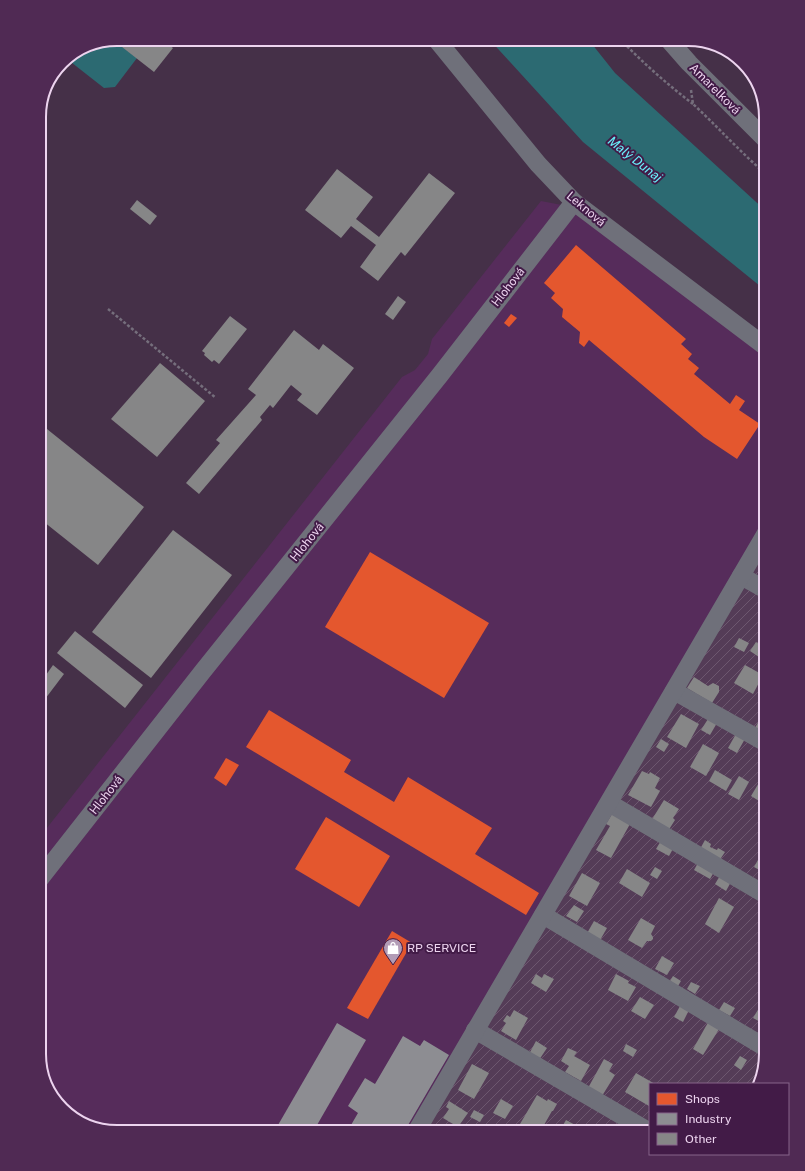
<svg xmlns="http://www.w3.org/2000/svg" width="805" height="1171" font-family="'Public Sans',sans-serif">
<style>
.built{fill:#562c5b}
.garden{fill:url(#garden-furrows)}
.water{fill:#2c6a72}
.shops{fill:#e4572e}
.industry{fill:#8d8d92}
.building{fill:#868687}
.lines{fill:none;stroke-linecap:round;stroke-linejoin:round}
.path{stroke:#756e7c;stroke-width:2.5;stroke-dasharray:3 2;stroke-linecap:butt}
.minor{stroke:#6f707a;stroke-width:18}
.labels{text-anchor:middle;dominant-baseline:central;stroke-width:4;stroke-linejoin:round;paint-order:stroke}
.street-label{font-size:12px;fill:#edd4ef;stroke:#421b47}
.poi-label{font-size:12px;fill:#edd4ef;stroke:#421b47;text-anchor:start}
.water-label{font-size:13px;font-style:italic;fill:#69f0fb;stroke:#421b47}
.rim{fill:none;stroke:#edd4ef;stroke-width:2}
</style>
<defs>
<pattern id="garden-furrows" width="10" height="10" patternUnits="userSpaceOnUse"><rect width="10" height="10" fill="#543c57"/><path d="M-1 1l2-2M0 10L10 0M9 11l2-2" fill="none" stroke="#6d576f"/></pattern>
</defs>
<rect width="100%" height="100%" fill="#453048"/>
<polygon class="built" points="541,201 567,206 766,355 766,526 411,1132 112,1132 78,1121 49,1093 39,1054 39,838 402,377 415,370 428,354 432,339"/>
<polygon class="garden" points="766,548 766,1054 758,1084 650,1084 650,1132 424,1132"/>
<g class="water">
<polygon points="489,39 588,39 615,73 766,211 766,291 583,142"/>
<polygon points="113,40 137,58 115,87 104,88 67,59 84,47 92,52 100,42"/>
</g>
<g class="shops">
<polygon points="576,245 686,339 681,344 692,354 688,359 699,368 694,374 730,404 736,395 745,401 739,410 760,424 737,459 704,437 589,340 584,347 579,343 580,332 562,317 563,309 551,298 555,293 544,283"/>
<polygon points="511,314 517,318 509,327 504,323"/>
<polygon points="370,552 489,623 444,698 325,627"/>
<polygon points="269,710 351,760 344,772 394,802 408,777 492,828 475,854 539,893 526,915 246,747"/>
<polygon points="226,758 239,765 226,786 214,778"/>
<polygon points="326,817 390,856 359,907 295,869"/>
<polygon points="392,931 412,943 368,1019 347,1008"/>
</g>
<g class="industry">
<polygon points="337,1023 366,1040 313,1132 274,1132"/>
<polygon points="403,1036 420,1046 424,1040 449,1055 404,1132 347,1132 358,1113 348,1106 365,1078 375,1084"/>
</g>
<g class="building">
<polygon points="117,39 161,39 173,48 154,72 113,40"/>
<polygon points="337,169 373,197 356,219 379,237 429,173 455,193 405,256 401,252 378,281 360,267 376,245 351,226 341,238 305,210"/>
<polygon points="137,200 157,216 150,225 130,209"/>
<polygon points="398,296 406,302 393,320 385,314"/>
<polygon points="230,316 247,329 219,364 214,360 212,362 204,355 205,353 202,351"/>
<polygon points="294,330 319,350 323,344 354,368 317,415 297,400 302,394 291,385 273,408 270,405 260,417 262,420 199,494 186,483 220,443 216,440 256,395 248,389"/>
<polygon points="160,363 205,401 157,457 111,419"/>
<polygon points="42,425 144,507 98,565 39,518 39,429"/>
<polygon points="173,530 232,575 151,678 92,632"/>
<polygon points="75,631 143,685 125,708 57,653"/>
<polygon points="739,638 749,643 744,652 734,647"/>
<polygon points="756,642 765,648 759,657 750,651"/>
<polygon points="53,665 64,674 39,707 39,685"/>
<polygon points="745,665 763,675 753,694 734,683"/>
<polygon points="694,677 708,686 713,683 719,686 719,692 712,703 687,688"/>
<polygon points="766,699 766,719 758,714"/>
<polygon points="681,714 699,724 686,748 667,737"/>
<polygon points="708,719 717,723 710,735 701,730"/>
<polygon points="760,719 766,723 766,727 763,732 755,728"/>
<polygon points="737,732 746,737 737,753 728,748"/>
<polygon points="661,739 669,744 664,752 656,747"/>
<polygon points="703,744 719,753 706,776 690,767"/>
<polygon points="715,770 732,780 726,791 709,781"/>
<polygon points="642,771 649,774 650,772 660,778 655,788 660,791 651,807 628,795"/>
<polygon points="766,771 766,802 764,804 751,796"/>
<polygon points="739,776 749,782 739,800 728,794"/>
<polygon points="664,800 679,809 673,818 675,820 668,831 651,821"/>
<polygon points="612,814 630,824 611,858 596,850 610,826 606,824"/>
<polygon points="662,839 674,847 669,856 656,849"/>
<polygon points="705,840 711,844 710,847 717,850 718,848 725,852 719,861 700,849"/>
<polygon points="763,851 766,853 766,863 761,871 754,867"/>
<polygon points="699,861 715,870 710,879 694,870"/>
<polygon points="655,867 662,871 657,879 650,875"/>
<polygon points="627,869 650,883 642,897 619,883"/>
<polygon points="582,873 600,883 587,906 569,896"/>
<polygon points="721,874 732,880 726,891 715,884"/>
<polygon points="719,898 734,907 719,933 705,924"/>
<polygon points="574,905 584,911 577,922 566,916"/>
<polygon points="641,918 655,926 651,934 653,937 653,939 651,941 647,941 642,948 628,940"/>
<polygon points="594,921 607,928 599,942 586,935"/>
<polygon points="662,956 674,963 667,975 655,969"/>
<polygon points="536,974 542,978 544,974 554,979 546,992 531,983"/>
<polygon points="616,974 629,981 628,983 636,987 628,1001 608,990"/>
<polygon points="673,976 681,981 678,986 670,981"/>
<polygon points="691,982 700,986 695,994 687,989"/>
<polygon points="640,997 654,1005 645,1019 631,1011"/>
<polygon points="724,1002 735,1008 730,1016 719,1010"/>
<polygon points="680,1006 689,1010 683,1022 674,1017"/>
<polygon points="759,1008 766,1012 766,1025 753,1018"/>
<polygon points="514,1010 528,1018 516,1040 501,1031 506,1023 503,1021 507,1015 510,1017"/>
<polygon points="710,1019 721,1026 703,1055 693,1049"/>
<polygon points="536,1041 547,1048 539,1060 529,1054"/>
<polygon points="626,1044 637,1050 633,1057 623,1051"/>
<polygon points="568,1048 577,1052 574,1056 590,1065 581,1081 565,1072 569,1066 561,1061"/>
<polygon points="740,1056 747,1060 741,1070 734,1065"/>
<polygon points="604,1059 613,1064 609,1071 615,1075 602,1096 588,1088"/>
<polygon points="472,1064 489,1073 474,1099 458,1090"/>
<polygon points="636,1073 655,1084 650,1084 649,1106 625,1092"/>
<polygon points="537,1095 547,1101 548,1099 557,1104 553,1111 552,1111 540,1132 530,1127 529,1129 520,1124"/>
<polygon points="501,1099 513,1106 505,1119 493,1113"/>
<polygon points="449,1101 468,1113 458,1127 443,1118 449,1109 446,1107"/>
<polygon points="474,1110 484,1115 480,1122 470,1117"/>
<polygon points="566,1120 579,1127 576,1132 559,1132"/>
</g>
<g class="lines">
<g class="path">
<path d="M620 39C643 63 667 84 693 104"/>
<path d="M691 90 693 104C718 127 740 152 766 174"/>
<polyline points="108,309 216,398"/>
</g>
<g class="minor">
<polyline points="436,39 538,164 574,202 766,347"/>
<polyline points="668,39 689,63 766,140"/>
<polyline points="741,576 766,590"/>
<polyline points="674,691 766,743"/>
<polyline points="609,803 766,895"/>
<polyline points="39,880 203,671 440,375 574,202"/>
<polyline points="543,915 766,1048"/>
<polyline points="475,1030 650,1132"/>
<polyline points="416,1132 766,533"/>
</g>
</g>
<defs>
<symbol id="shop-pin" viewBox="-11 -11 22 30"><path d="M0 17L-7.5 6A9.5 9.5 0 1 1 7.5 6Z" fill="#b29bb5" stroke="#421b47"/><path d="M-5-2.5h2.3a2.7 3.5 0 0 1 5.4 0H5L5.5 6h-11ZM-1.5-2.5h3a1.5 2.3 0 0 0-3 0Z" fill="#fff"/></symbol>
</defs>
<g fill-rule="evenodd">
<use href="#shop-pin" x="382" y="937" width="22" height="30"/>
</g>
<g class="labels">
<g class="street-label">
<text transform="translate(715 89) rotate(45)">Amarelková</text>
<text transform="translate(586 209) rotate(40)">Leknová</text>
<text transform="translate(508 287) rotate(-52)">Hlohová</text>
<text transform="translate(307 542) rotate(-51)">Hlohová</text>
<text transform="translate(106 795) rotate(-52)">Hlohová</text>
</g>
<g class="poi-label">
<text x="407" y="948">RP SERVICE</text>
</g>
<g class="water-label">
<text transform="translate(635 159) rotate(38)">Malý Dunaj</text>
</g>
</g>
<path d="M0 0H805V1171H0ZM117 46H688A71 71 0 0 1 759 117V1054A71 71 0 0 1 688 1125H117A71 71 0 0 1 46 1054V117A71 71 0 0 1 117 46Z" fill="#502a54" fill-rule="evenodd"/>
<path class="rim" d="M117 46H688A71 71 0 0 1 759 117V1054A71 71 0 0 1 688 1125H117A71 71 0 0 1 46 1054V117A71 71 0 0 1 117 46Z"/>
<rect x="649" y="1083" width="140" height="72" fill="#421b47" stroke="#86658a"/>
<rect x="657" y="1093" width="20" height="12" fill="#e4572e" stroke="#86658a"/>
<text x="685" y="1103" font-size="12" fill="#edd4ef">Shops</text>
<rect x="657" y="1113" width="20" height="12" fill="#8d8d92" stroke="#86658a"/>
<text x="685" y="1123" font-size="12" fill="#edd4ef">Industry</text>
<rect x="657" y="1133" width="20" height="12" fill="#868687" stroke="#86658a"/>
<text x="685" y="1143" font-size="12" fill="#edd4ef">Other</text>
</svg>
